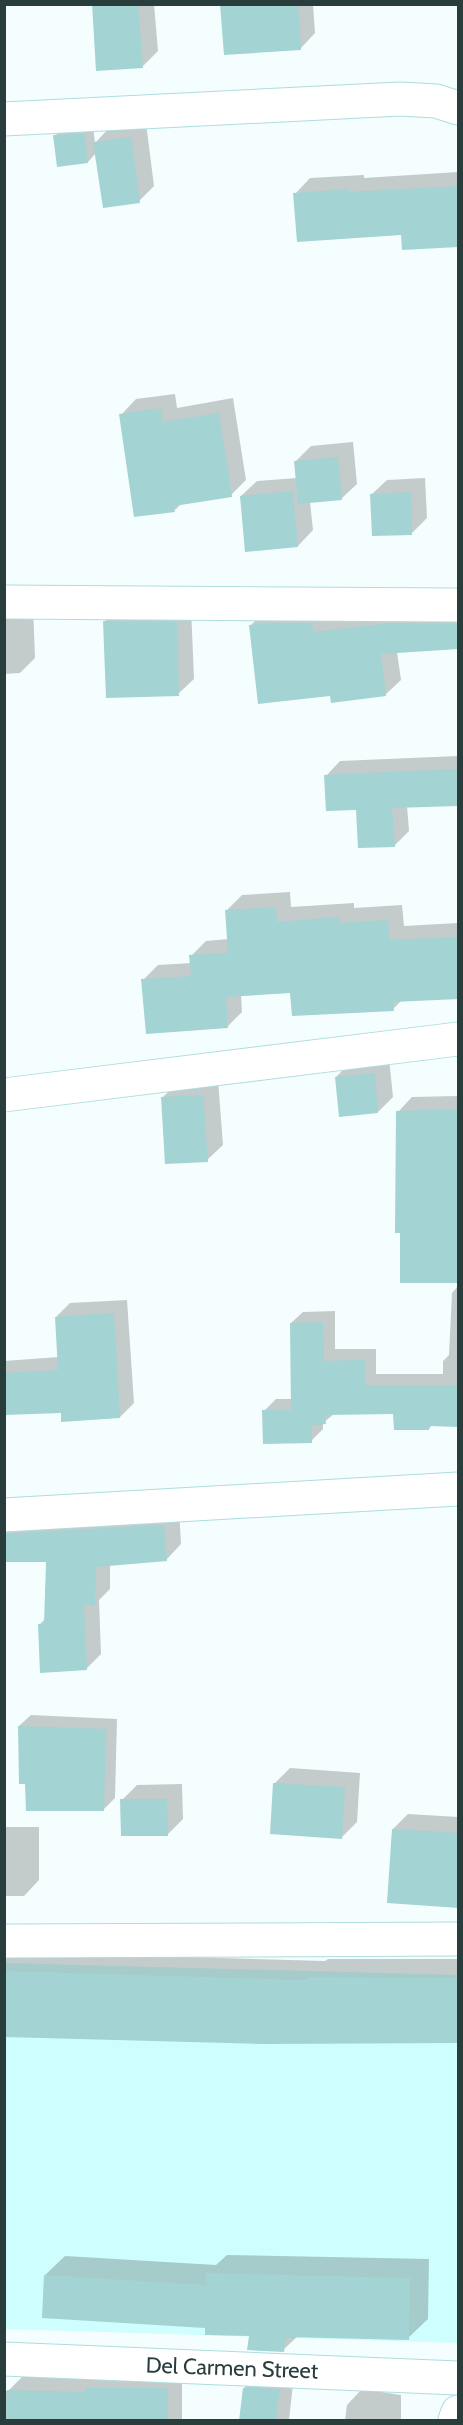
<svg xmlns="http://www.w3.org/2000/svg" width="463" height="2425" font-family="Cabin,sans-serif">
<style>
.built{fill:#cffefe}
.shadow{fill:#0003}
.building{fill:#a3d3d3}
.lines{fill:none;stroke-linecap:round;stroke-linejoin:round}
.street-casing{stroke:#adddde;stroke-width:35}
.secondary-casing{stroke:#adddde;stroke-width:35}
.street{stroke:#fff;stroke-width:33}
.secondary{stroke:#fff;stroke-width:33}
.labels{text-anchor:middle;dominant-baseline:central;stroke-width:4.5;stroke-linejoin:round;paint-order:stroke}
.street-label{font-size:22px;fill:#293d3d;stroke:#fff}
</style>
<rect width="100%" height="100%" fill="#f4fefe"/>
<polygon class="built" points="5,1963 458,1975 458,2343 5,2329"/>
<g class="shadow">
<polygon points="93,4 154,4 158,51 143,66"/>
<polygon points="221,4 313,4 315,33 300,49"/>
<polygon points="146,123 154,186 139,201 96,153 88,162 55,136 63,128 93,126 95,143 110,127"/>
<polygon points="458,172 458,245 403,234 295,194 310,178 364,175 364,178"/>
<polygon points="175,394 177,408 233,398 246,480 231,495 182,503 175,510 121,415 136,399"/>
<polygon points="353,442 357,484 341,499 310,502 313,530 298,546 241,496 257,481 297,478 296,461 311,446"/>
<polygon points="425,478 427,518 412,533 371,495 387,480"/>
<polygon points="4,596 33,606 35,658 20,673 4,674"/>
<polygon points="120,607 191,607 194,679 178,694 104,622"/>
<polygon points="458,609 458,648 397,652 401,680 385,695 331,694 251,625 266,610"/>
<polygon points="458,756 458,804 407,806 409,831 394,846 326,776 340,761"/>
<polygon points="290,892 291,907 354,903 354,908 402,905 404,926 458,923 458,997 402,1000 393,1009 292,991 241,994 242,1012 227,1027 143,980 158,965 192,963 191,956 206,941 229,939 227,910 242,895"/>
<polygon points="389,1058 393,1097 378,1112 336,1077 351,1062"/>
<polygon points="218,1080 223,1145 207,1160 162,1098 177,1083"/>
<polygon points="458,1096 458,1282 398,1112 412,1097"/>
<polygon points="458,1286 458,1426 432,1425 429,1429 395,1413 334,1414 323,1423 323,1429 311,1441 264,1411 276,1399 293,1399 291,1323 303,1312 335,1311 335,1349 376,1349 376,1374 443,1374 443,1361 449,1355 452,1293"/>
<polygon points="127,1300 134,1403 120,1417 62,1411 4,1413 4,1361 59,1357 56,1317 70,1303"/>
<polygon points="179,1510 181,1544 166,1560 110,1564 110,1589 99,1600 101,1654 86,1669 39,1625 46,1618 47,1560 4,1560 4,1511"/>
<polygon points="31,1715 117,1719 115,1798 104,1809 27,1782 19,1726"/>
<polygon points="290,1768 360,1773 357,1822 342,1837 274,1784"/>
<polygon points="182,1784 183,1819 168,1834 122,1800 137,1785"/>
<polygon points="408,1814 458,1817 458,1906 393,1829"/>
<polygon points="4,1827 39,1827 39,1880 24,1896 4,1896"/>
<polygon points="4,1952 325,1961 328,1959 458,1959 458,2042 4,2035"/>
<polygon points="227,2255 429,2259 428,2319 408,2338 298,2336 283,2350 251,2335 207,2326 45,2275 65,2256 216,2265"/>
<polygon points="259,2373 294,2375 289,2420 240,2420 244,2388"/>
<polygon points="182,2374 182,2420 4,2420 4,2391 8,2391 23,2376"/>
<polygon points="362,2389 401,2395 401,2420 345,2420 347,2405"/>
</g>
<g class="building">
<polygon points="92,4 138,4 143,68 96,71"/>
<polygon points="220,4 298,4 301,50 224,55"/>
<polygon points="85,134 88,163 57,167 53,135"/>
<polygon points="131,137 140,203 103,208 93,142"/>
<polygon points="459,186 459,247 402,250 401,235 297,242 293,193 349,189 349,192"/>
<polygon points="161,408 163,422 219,413 232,497 174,506 175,512 134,517 119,414"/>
<polygon points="338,457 342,500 298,504 294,461"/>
<polygon points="293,491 298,547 245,552 240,496"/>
<polygon points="411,492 412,535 372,536 370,494"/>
<polygon points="103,621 177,622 179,696 106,698"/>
<polygon points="273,623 312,623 313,632 391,623 459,624 459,649 381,654 386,696 331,703 330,696 258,704 249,625"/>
<polygon points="459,769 459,806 392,808 395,847 358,848 356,810 326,811 324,775"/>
<polygon points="276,907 277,922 339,917 340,923 388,920 389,940 459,937 459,999 393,1002 394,1011 292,1016 290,993 226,997 228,1028 146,1034 141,979 191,976 189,955 228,953 225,910"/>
<polygon points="375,1073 378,1113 339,1117 335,1077"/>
<polygon points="203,1095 208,1162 165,1164 161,1097"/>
<polygon points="459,1109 459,1283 400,1283 400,1233 395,1233 396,1111"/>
<polygon points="114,1313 120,1418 61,1422 61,1413 4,1415 4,1373 58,1370 55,1317"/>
<polygon points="323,1322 324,1361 365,1360 365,1385 459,1385 459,1427 429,1426 429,1430 394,1430 393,1414 325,1415 326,1424 312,1425 312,1443 263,1444 262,1410 291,1410 290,1323"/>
<polygon points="164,1525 167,1561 96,1567 95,1606 84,1605 87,1670 40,1673 38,1624 44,1624 46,1562 4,1562 4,1534"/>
<polygon points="18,1726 106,1729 104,1811 26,1811 25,1784 19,1784"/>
<polygon points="273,1783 345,1787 342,1839 270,1834"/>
<polygon points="120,1799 167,1799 168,1836 121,1836"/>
<polygon points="392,1829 459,1833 459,1908 387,1903"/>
<polygon points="4,1971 307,1980 307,1977 459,1978 459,2043 263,2044 4,2037"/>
<polygon points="206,2273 410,2278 409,2340 286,2337 284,2352 247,2350 249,2336 205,2335 205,2328 42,2318 44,2275 206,2285"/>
<polygon points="86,2388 168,2388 168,2421 6,2421 7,2390 86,2392"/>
<polygon points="243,2388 280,2389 276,2421 239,2421"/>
</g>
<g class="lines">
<defs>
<g id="street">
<polyline points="4,119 400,99 436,101 458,108"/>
<polyline points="4,602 458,605"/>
<polyline points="4,1095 458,1039"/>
<polyline points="4,1515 458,1489"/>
<polyline points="4,1941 458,1939"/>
<polyline points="455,2420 458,2412"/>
</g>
<polyline id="secondary" points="4,2359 458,2378"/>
</defs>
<use href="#street" class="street-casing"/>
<use href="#secondary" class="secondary-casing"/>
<use href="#street" class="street"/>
<use href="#secondary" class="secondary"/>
</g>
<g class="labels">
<g class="street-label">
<text transform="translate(232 2368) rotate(2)">Del Carmen Street</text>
</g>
</g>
<rect width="463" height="2425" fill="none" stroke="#293d3d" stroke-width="12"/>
</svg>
